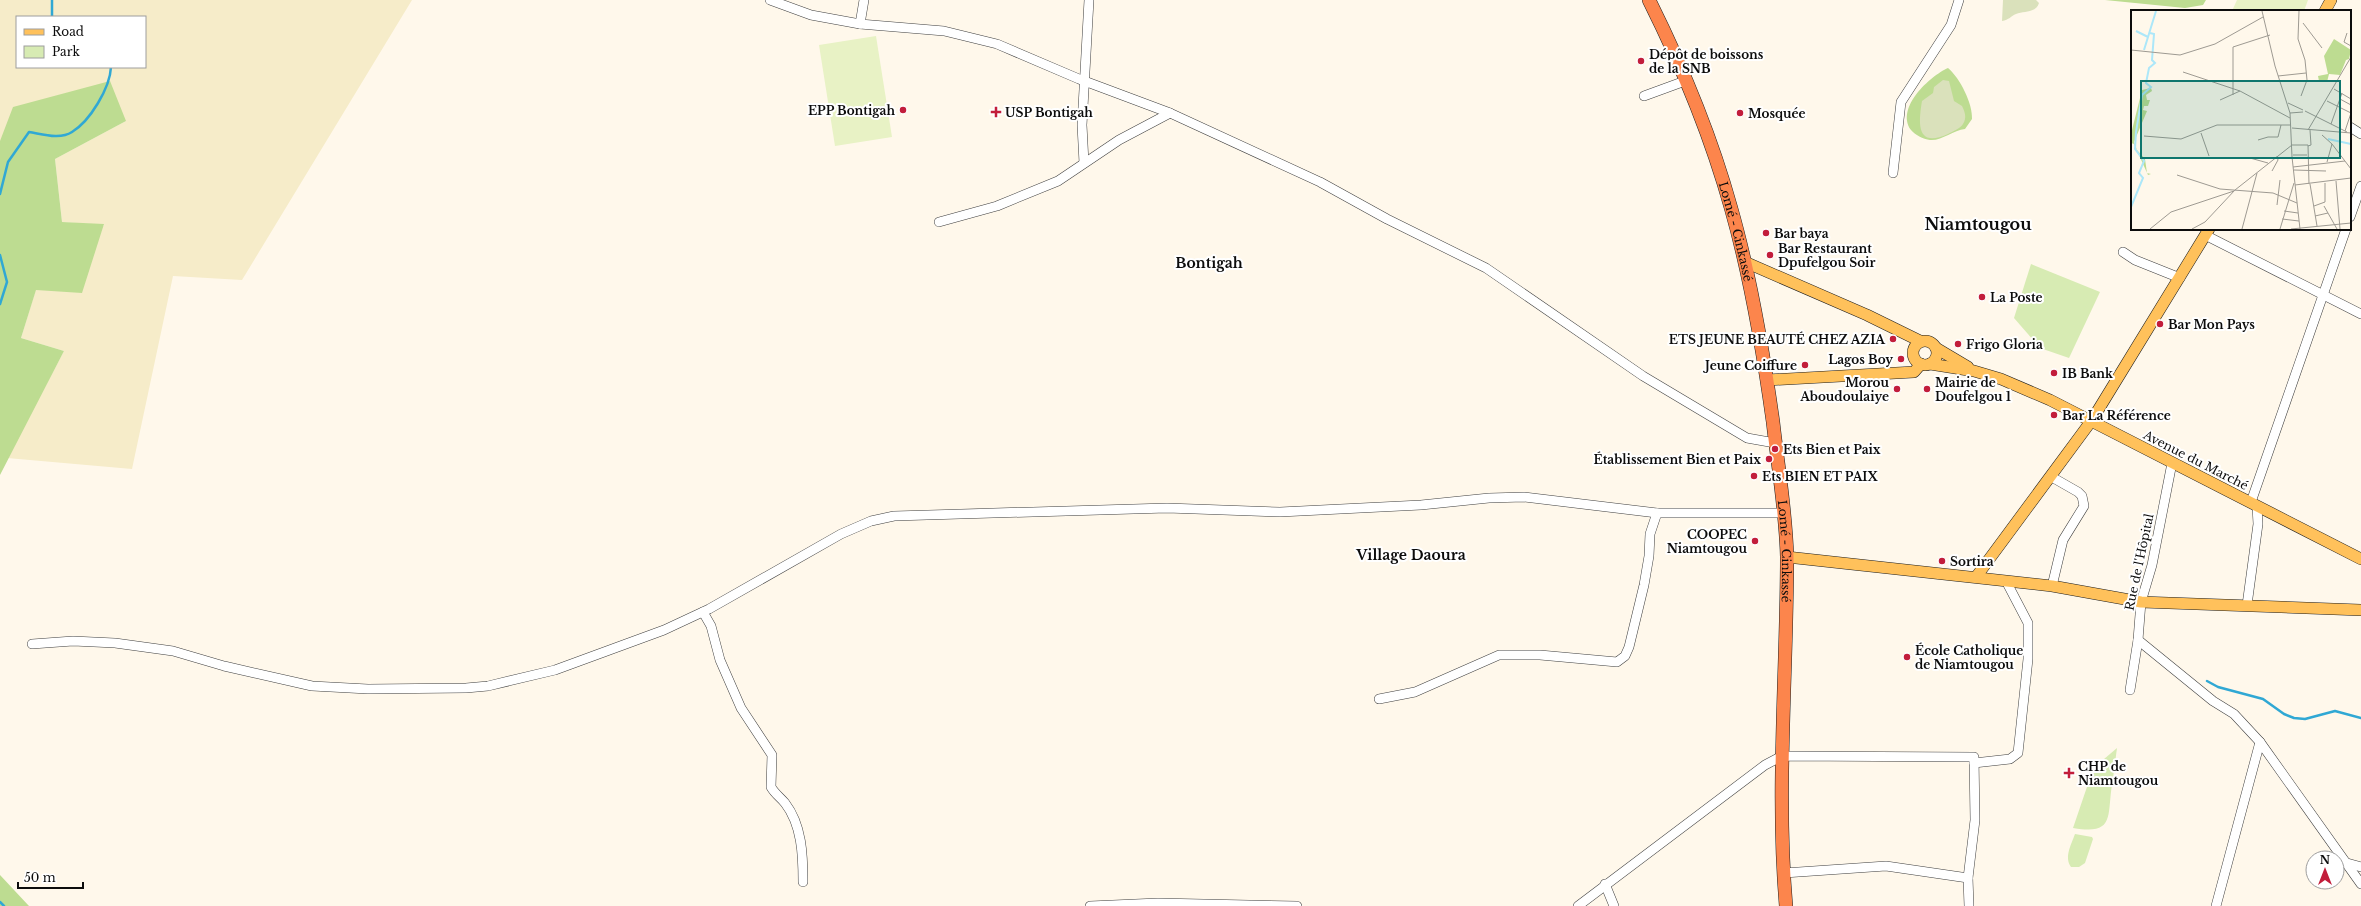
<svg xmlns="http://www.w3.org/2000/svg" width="2361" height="906" font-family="'Libre Baskerville',serif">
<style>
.farmland{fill:#f6ecc9;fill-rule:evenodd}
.green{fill:#d7ebb3}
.forest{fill:#bddc91}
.cemetery{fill:#dae1bb}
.pitch{fill:#e8f2c5}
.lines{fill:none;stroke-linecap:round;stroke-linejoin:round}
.stream{stroke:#30a8d4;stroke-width:2.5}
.minor-casing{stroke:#3f3f3f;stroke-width:10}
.major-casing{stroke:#1d1d1d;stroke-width:12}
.highway-casing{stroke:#1d1d1d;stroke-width:14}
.minor{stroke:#fff;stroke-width:9}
.major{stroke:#ffc15b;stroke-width:11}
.highway{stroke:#fc854c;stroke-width:13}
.poi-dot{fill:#c21d3b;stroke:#fff;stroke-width:1.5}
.labels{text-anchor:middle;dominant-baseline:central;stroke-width:4;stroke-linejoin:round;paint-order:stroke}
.poi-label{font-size:12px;font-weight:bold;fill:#0c0c0c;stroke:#fff;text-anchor:start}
.street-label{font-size:12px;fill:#0c0c0c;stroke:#fff}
.quarter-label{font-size:14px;font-weight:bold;fill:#0c0c0c;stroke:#fff}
.district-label{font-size:16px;font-weight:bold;fill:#0c0c0c;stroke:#fff}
.inset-river{fill:none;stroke:#ace7f9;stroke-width:2}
.inset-road{fill:none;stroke:#9e9a92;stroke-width:1}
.view{fill:#0f766e;fill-opacity:0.15;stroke:#0f766e;stroke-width:2}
.inset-edge{fill:none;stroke:#0c0c0c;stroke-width:2}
</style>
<rect width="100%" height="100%" fill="#fff8eb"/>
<path class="farmland" d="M0 0H412L242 280 173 276 132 469 7 458 64 351 21 338 36 289 104 225 62 222 55 159 126 121 0 141ZM17 17H145V67H17Z"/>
<g class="green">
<polygon points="2031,264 2100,292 2069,358 2040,348 2014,318"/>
<polygon points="2117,748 2113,778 2091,778 2097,765"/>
<path d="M2089 781 2112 784C2107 817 2115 835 2073 828Z"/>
<path d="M2075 834 2092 837 2093 839 2085 863 2079 867H2071C2064 857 2071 845 2075 834Z"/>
</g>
<g class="forest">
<polygon points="2105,0 2206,0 2203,5 2185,8"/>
<path d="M1948 68C1960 78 1973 104 1972 119L1965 129C1953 130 1942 141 1930 140 1923 139 1915 135 1911 130 1895 108 1930 76 1948 68Z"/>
<polygon points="110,81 126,121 55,159 62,222 104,224 82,293 36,290 21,338 64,351 0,475 0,141 13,107"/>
<polygon points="0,875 29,906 0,906"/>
</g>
<g class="cemetery">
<path d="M2003 0H2036L2039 3C2036 13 2024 11 2016 14 2011 16 2009 20 2002 21Z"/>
<path d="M1943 80 1949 81 1954 101 1962 106C1965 112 1967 118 1963 124 1960 129 1953 131 1948 134 1917 148 1918 125 1922 101L1933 93 1934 87Z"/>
</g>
<g class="pitch">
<polygon points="2237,0 2308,0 2304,11 2232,11"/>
<polygon points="876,36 892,137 835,146 819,45"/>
</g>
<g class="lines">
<g class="stream">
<polyline points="52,0 52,17"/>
<path d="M0 194 8 162 29 132C42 134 60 140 72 132 90 121 110 88 111 67"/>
<polyline points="0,255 7,282 0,304"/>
<polyline points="2207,681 2218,687 2263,699 2284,714 2294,718 2305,719 2335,711 2361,718"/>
<polyline points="0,902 4,906"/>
</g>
<defs>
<g id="minor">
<polyline points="770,0 811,15 860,24 944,31 997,44 1079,79 1170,113 1320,182 1387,219 1486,268 1643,376 1747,438 1775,443"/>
<polyline points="860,24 864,0"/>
<polyline points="1644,96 1685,81"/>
<polyline points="2350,127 2361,134"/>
<polyline points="1084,163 1082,125 1089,0"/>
<polyline points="1893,173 1901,102 1951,25 1959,0"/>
<polyline points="2350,217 2361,186"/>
<polyline points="939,222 997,206 1058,181 1119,140 1170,113"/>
<polyline points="2205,235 2361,314"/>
<polyline points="2123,252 2135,260 2180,278"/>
<polyline points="2050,476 2078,492 2082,496 2084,506 2063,540 2052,586"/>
<polyline points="2251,502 2346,229"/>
<polyline points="2247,605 2258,524 2257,506"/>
<path d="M703 612 711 626 720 660 741 708 772 755 771 787C775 794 780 797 785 803 802 825 803 855 803 882"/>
<polyline points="2138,640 2213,701 2234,714 2260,742 2361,884"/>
<polyline points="32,644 73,641 115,643 173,651 224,666 312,686 368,689 466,688 488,686 555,670 664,630 709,609 841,534 871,521 894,516 1167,508 1280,512 1421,505 1489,498 1524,497 1657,513 1785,513"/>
<polyline points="2130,690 2138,640 2141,602 2152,565 2172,463"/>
<polyline points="1379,699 1415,692 1499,655 1540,655 1617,662 1625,656 1629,647 1644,585 1649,556 1650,534 1657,513"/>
<polyline points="1974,763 2010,759 2018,753 2028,659 2028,623 2006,581"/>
<polyline points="2347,863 2361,867"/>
<polyline points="1784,873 1886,866 1968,878"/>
<polyline points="1605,884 1614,906"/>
<polyline points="1090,906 1158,903 1297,906"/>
<polyline points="1578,906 1765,765 1782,756 1974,757 1975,820 1968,878 1969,906"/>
<polyline points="2216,906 2260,742"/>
</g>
<g id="major">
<polyline points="2325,11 2331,0"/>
<polyline points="1745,262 1867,315 1920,341"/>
<circle cx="1925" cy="353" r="12"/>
<polyline points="1936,348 1968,367"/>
<polyline points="1930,364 1974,371 2001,379 2050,400 2361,559"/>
<polyline points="1767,380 1914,372 1921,364"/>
<polyline points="1787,557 2052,586 2141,602 2361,610"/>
<polyline points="1976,577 2092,420 2209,229"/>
</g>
<g id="highway">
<path id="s1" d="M1649 0C1682 66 1711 136 1731 208 1751 278 1763 350 1773 422 1778 467 1786 512 1787 557 1787 673 1776 790 1786 906"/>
</g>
</defs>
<use href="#minor" class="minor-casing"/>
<use href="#major" class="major-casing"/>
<use href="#highway" class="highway-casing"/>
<use href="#minor" class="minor"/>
<use href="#major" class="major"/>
<use href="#highway" class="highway"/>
</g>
<g class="poi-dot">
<circle cx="1641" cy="61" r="4"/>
<circle cx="903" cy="110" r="4"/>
<path d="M994 106h4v4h4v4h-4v4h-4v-4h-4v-4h4z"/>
<circle cx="1740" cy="113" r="4"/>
<circle cx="1766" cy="233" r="4"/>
<circle cx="1770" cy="255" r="4"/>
<circle cx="1982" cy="297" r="4"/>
<circle cx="2160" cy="324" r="4"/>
<circle cx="1893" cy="339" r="4"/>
<circle cx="1958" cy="344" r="4"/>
<circle cx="1901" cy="359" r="4"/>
<circle cx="1805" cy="365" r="4"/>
<circle cx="2054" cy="373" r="4"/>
<circle cx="1897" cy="389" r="4"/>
<circle cx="1927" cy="389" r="4"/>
<circle cx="2054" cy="415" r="4"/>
<circle cx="1775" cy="449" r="4"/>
<circle cx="1769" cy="459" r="4"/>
<circle cx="1754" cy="476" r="4"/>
<circle cx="1755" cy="541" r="4"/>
<circle cx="1942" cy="561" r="4"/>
<circle cx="1907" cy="657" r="4"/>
<path d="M2067 767h4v4h4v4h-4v4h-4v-4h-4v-4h4z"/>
</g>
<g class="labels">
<g class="poi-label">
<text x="1649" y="54">Dépôt de boissons<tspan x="1649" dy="14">de la SNB</tspan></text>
<text x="895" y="110" text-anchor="end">EPP Bontigah</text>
<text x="1005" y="112">USP Bontigah</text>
<text x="1748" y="113">Mosquée</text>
<text x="1774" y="233">Bar baya</text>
<text x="1778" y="248">Bar Restaurant<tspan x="1778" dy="14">Dpufelgou Soir</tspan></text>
<text x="1990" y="297">La Poste</text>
<text x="2168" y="324">Bar Mon Pays</text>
<text x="1885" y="339" text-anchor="end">ETS JEUNE BEAUTÉ CHEZ AZIA</text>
<text x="1966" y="344">Frigo Gloria</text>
<text x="1893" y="359" text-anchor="end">Lagos Boy</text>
<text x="1797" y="365" text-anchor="end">Jeune Coiffure</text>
<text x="2062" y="373">IB Bank</text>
<text x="1889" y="382" text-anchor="end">Morou<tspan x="1889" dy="14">Aboudoulaiye</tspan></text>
<text x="1935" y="382">Mairie de<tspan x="1935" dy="14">Doufelgou 1</tspan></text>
<text x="2062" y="415">Bar La Référence</text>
<text x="1783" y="449">Ets Bien et Paix</text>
<text x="1761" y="459" text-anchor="end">Établissement Bien et Paix</text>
<text x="1762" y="476">Ets BIEN ET PAIX</text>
<text x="1747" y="534" text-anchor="end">COOPEC<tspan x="1747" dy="14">Niamtougou</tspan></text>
<text x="1950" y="561">Sortira</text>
<text x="1915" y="650">École Catholique<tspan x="1915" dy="14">de Niamtougou</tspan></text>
<text x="2078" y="766">CHP de<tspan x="2078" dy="14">Niamtougou</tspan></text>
</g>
<g class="street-label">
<text stroke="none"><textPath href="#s1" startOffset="248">Lomé - Cinkassé</textPath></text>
<text transform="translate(2196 460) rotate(27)">Avenue du Marché</text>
<text stroke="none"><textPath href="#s1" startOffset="572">Lomé - Cinkassé</textPath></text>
<text transform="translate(2139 562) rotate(-78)">Rue de l'Hôpital</text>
</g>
<g class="quarter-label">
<text x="1209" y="263">Bontigah</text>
<text x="1411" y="555">Village Daoura</text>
</g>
<g class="district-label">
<text x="1978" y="224">Niamtougou</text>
</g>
</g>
<g transform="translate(2131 10)">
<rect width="220" height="220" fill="#fff8eb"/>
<path d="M203 29 220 40 218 49 215 50 209 65 198 64 196 72 188 71 187 66 197 64 193 46ZM20 78 21 81 15 85 16 90H19L17 96H13L12 100 16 101 3 132 6 140 14 149 16 163 20 164 17 165 3 134 0 133V124L11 80Z" fill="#bddc91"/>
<path class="inset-river" d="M5 21 17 27M13 40 25 1M197 129 220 134M0 197 12 168 8 163 13 151 4 139 5 122 11 85 20 77 15 73 18 58 24 53 21 50 23 24 19 23"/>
<path class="inset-road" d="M131 1 144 56 159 103 161 147 169 219M168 1 167 29 174 50 176 70 170 86M172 13 191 38M216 23 213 32 220 36M0 40 49 45 84 34 132 7M52 62 109 81 159 108M147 66 175 63M203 79 220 89M102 85V37L139 25M209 89 220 95M89 90 109 81M196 91 220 103M157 93 172 100M174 101 216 122M159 103 172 102M200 114 211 83M161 118 220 123M177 120 220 47M214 121 220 103M70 123 78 146M191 125 201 134 220 159M13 126 50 129 86 115H160M127 130 137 127H147L150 115M177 136 180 135 179 120M162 145H176M100 148H119L137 153M196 152 201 134M162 157 214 151M163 160 195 161M141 161 147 150 146 146M46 165 89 179 142 183 166 193M205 171 209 219M179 174 186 216M164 175 220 168M146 195 149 170M183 196 194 192V173M193 196 206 219M153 201 167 203M184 206 197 203M151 209 168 211M19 219 40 202 103 181M61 219 74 212 104 180 161 135H177L178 174M111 219 126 163M149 219 163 173M160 219 220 213"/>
<path class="view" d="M10 71H209V148H10Z"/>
<rect width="220" height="220" class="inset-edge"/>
</g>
<rect x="16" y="16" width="130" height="52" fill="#ffffff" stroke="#9e9e9e"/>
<rect x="24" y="29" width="20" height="6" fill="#ffc15b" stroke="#9e9e9e"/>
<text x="52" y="36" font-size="12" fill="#0c0c0c">Road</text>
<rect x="24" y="46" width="20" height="12" fill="#d7ebb3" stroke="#9e9e9e"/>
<text x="52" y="56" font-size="12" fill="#0c0c0c">Park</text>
<g transform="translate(2325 870)"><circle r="19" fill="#ffffff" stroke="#9e9e9e"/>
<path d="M0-3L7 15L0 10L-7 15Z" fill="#c21d3b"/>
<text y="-6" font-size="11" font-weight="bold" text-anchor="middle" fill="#0c0c0c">N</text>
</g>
<path d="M18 882v6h65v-6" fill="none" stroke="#0c0c0c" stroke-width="2"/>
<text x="24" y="882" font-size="12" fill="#0c0c0c" stroke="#ffffff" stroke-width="3" paint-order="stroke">50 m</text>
</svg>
